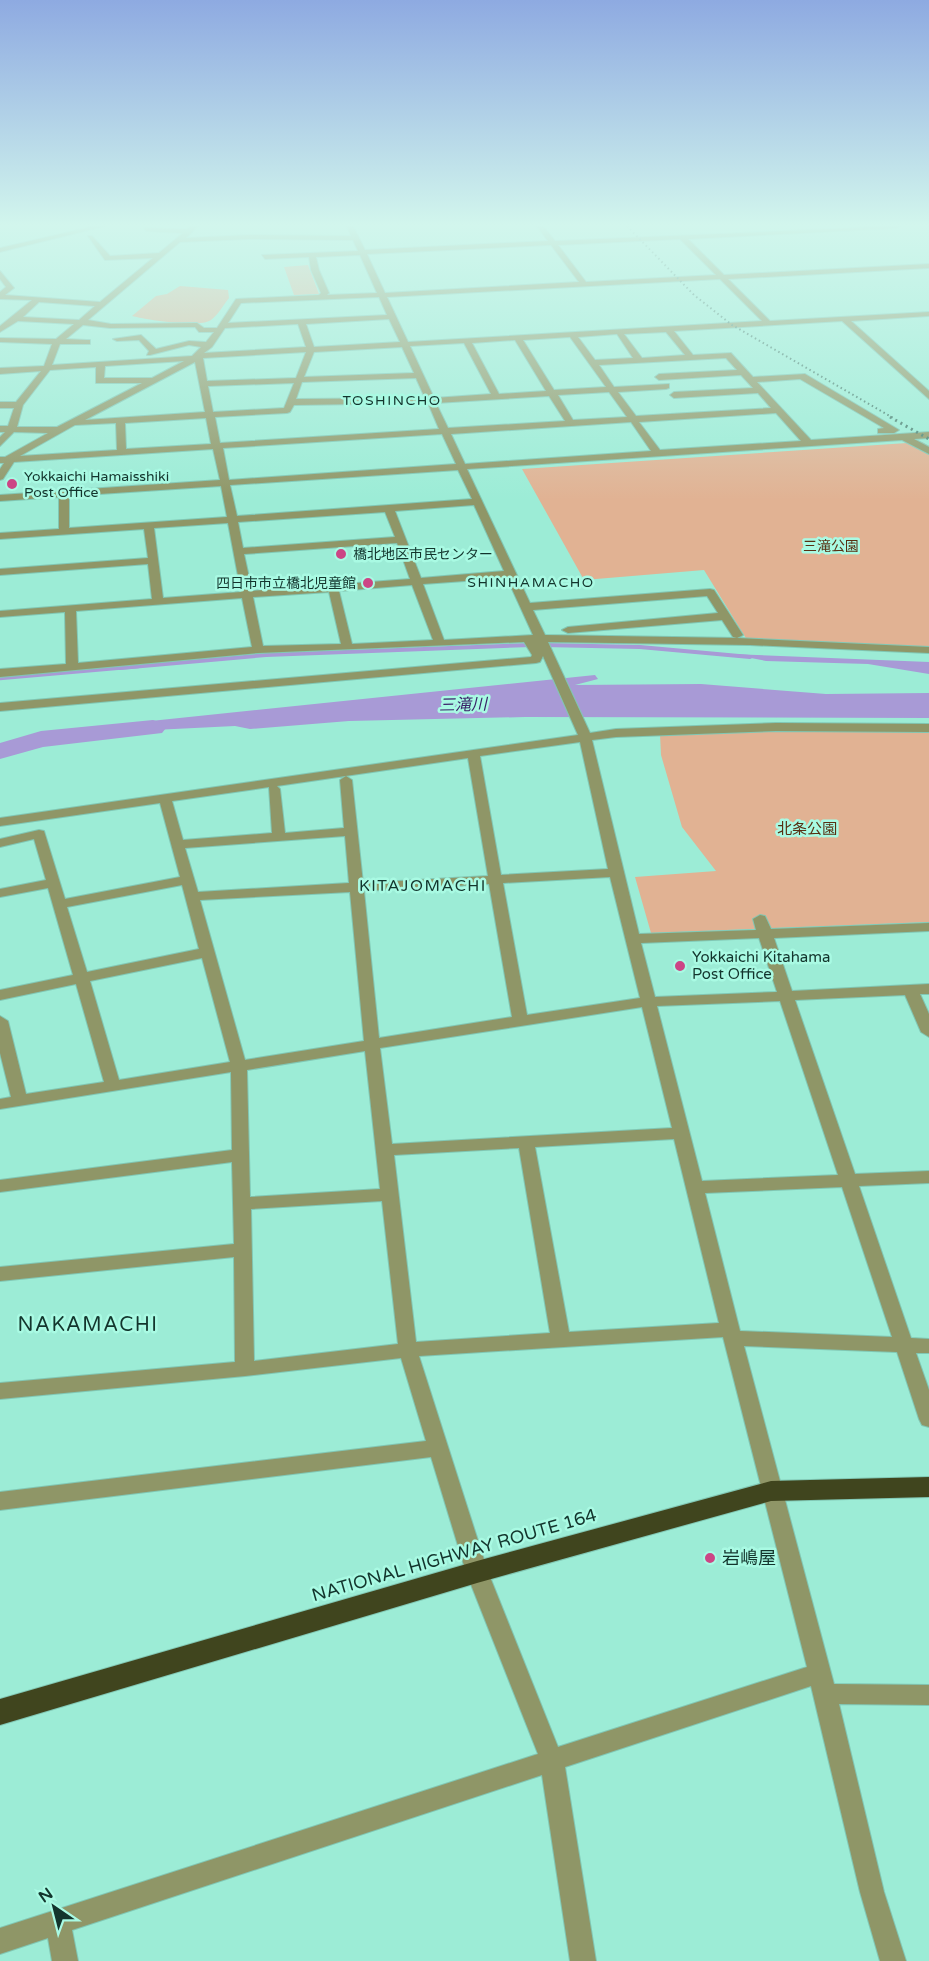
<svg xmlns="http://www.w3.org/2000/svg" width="929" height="1961" font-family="'Varela Round','Noto Sans JP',sans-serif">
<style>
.green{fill:#e1b293}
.water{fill:#a89ad6}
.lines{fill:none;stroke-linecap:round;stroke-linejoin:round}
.stream-far1{stroke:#a89ad6;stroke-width:4}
.stream{stroke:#a89ad6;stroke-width:4.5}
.river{fill:#a89ad6;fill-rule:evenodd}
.minor-casing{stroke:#81c7b4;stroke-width:2}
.highway-casing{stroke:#81c7b4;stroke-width:2}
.minor{fill:#8f9667;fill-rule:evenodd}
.highway{fill:#40451e;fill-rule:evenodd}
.rail-far1{stroke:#4a7f71;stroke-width:2;stroke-dasharray:1.5 3;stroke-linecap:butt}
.rail{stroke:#4a7f71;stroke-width:3;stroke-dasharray:2 4;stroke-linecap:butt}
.poi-dot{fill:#cc4585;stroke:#a9fae3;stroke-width:2}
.labels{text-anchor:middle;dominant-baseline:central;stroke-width:5;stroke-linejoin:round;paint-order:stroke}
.far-neighbourhood-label{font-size:14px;letter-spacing:1.5px;fill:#13352d;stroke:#a9fae3}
.far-poi-label{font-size:14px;fill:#13352d;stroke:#a9fae3;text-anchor:start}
.far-park-label{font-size:14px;fill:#573013;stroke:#a9fae3}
.park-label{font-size:15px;fill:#573013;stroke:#a9fae3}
.poi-label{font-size:15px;fill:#13352d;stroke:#a9fae3;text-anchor:start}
.water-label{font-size:16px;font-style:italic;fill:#3a2268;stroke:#a9fae3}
.neighbourhood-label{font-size:16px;letter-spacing:1.5px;fill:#13352d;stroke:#a9fae3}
.near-street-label{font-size:18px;fill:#13352d;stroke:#a9fae3}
.near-poi-label{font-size:18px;fill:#13352d;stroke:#a9fae3;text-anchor:start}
.near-neighbourhood-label{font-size:20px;letter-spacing:1.5px;fill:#13352d;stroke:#a9fae3}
</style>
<rect width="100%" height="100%" fill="#9cecd6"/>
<g class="green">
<polygon points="308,265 319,294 294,295 284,267"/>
<path d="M180 286 228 290 229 298C224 304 218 315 211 320 200 328 147 320 132 316L156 296 167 294Z"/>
<polygon points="922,442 929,446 929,648 747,640 704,570 584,580 522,469"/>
<polygon points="772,729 929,730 929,922 651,933 635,877 716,871 682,827 661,755 660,734"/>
</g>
<g class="water">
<polygon points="730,654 929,662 929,674 868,664 766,661"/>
<polygon points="595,675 598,679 575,685 701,684 826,694 929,693 929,718 525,717 349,721 250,729 235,726 52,735 122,724"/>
</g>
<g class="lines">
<g class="stream-far1">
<polyline points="543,645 640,647 750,657"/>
<polyline points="120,668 266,655 531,645"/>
</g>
<polyline class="stream" points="0,678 138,666"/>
<polygon class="river" points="153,720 162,723 166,728 162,733 43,747 0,759 0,743 41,731"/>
<defs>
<g id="minor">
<polygon points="95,226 105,226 0,252 0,248"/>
<path d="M191 226H198L186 238 249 235 351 236 347 226H353L365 250 548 241 537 226H543L555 241 900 226 897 228 688 239 724 275 929 264V268L728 279 770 321 929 312V316L851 321 929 391V399L842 321 674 331 693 355 731 353 753 377 805 374 899 430 894 433H878V429L884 428 800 379 757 382 811 440 929 432V438L914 439 929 447V454L902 440 467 469 530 603 710 589 714 590 743 635 737 638 929 647V653L750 645 548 642 590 733 616 729 776 723 929 724V732L776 731 616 737 592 740 639 934 756 930 753 919 760 915 765 916 771 929 929 923V931L774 938 792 991 929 984V994H920L929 1014V1037L921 1032 905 995 795 1000 855 1174 929 1171V1183L859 1186 911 1338 929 1339V1353H916L929 1390V1427L922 1425 919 1419 897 1352 744 1346 834 1684 929 1685V1705L839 1704 884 1892 906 1961H880L860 1892 811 1686 565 1767 596 1961H570L542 1775 72 1930 78 1961H52L48 1938 0 1954V1928L538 1754 466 1572 431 1457 0 1510V1492L426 1441 401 1358 245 1376 0 1399V1383L235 1362 234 1257 0 1281V1267L234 1244 232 1162 0 1192V1180L232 1150 231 1072 0 1109V1099L11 1097 0 1053V1016L8 1021 26 1094 104 1082 76 984 0 1000V990L73 975 48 888 0 897V889L46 880 34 839 0 847V839L39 830 44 831 65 899 180 877 160 803 0 826V818L578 735 543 656 540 662 536 663 0 711V703L531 657 532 655 524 642 258 653 0 677V669L66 664 65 612 0 617V611L152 599 148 564 0 575V569L148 558 144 529 0 539V533L59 529V497L0 501V495L220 480 213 449 14 462 3 479 0 480V469L4 463H0V457H5L48 433 14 432 0 446V437L5 432H0V426H8L14 408H0V402H16L41 371 0 374V368L44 366 52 344 0 342V338L56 339 74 324 18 321 0 332V326L32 300 0 299V292L6 287 0 279V271L14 288 5 295 100 302 153 258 105 260 88 236H92L110 256 159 253 183 233 146 231 144 228 187 229ZM249 239 353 240 358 251 262 255 265 259 309 257 311 270 321 293 319 295 236 299 217 328H204L197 323 111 324 88 320 180 242ZM680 239 716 275 586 282 558 245ZM551 245 579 282 385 293 367 254ZM360 255 377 293 327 295 329 293 319 270 316 257ZM720 279 762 321 408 342 387 297ZM379 297 387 315 228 323 241 303ZM39 302 95 306 79 320 23 317ZM389 319 400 342 314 347 306 324ZM298 324 306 347 204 353 212 347 225 328ZM83 325 110 328 195 327 199 332H214L206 342 189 341 156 349 141 335 113 339 117 341 139 340 149 351 147 355H150L189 345 201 347 192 356 52 365 60 344H90V340H87L66 339ZM666 332 685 355 642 358 624 334ZM617 334 633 358 595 360 578 337ZM570 337 606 387 554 390 523 340ZM515 340 546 391 499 394 472 343ZM464 343 491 394 434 398 410 346ZM402 347 414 373 304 377 314 352ZM306 352 296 378 207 381 203 358ZM726 358 737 370 659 374 655 377 659 380 741 375 753 388 674 392 670 395 674 398 758 393 771 408 636 416 618 392 666 389 669 388V384L614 387 599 365ZM184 361 152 378H104L105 366ZM195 362 205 412 85 420ZM96 367V383H142L57 427H17L23 405 50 370ZM416 378 425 398 296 399 302 382ZM294 383 284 408 213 412 208 386ZM609 392 627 417 573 420 558 395ZM549 396 565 421 448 428 436 403ZM428 403 439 429 220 443 215 417 287 413 290 412 294 405ZM776 413 801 441 660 450 639 422ZM206 418 211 444 126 449 125 423ZM631 422 651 451 465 464 451 434ZM116 423 117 450 20 456 75 425ZM442 434 456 464 229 480 223 448ZM458 470 472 499 237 516 230 485ZM221 486 227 517 69 528V496ZM474 505 504 571 421 578 395 511ZM385 512 395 537 243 548 238 522ZM228 523 241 592 163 598 154 528ZM397 543 410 579 252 591 244 554ZM507 578 533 635 444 640 423 584ZM412 585 433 640 352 644 339 591ZM329 592 341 644 263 646 253 597ZM707 596 718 613 568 627 562 630 568 633 722 620 733 637 737 638 545 635 533 610ZM242 598 252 647 78 663 76 611ZM580 742 608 869 501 875 480 756ZM468 758 488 876 363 883 352 780 346 776 340 780 344 828 285 833 280 789 277 786ZM269 787 272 833 183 840 172 801ZM345 836 349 883 198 892 185 848ZM610 877 640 998 527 1015 503 883ZM489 884 512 1017 379 1038 364 891ZM182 885 199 949 87 972 67 907ZM350 892 364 1041 245 1060 200 900ZM759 938 777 992 655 997 641 943ZM202 958 230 1062 119 1080 90 981ZM780 1001 838 1175 702 1181 657 1006ZM642 1007 672 1128 392 1144 380 1048ZM365 1051 380 1189 250 1197 247 1070ZM674 1139 719 1323 569 1332 535 1147ZM519 1148 550 1333 416 1342 394 1155ZM842 1187 892 1337 740 1331 705 1193ZM382 1201 398 1344 254 1361 251 1209ZM723 1337 807 1667 558 1747 488 1572 419 1356Z"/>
</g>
<polygon id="highway" points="929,1477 929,1497 771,1501 477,1583 0,1725 0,1699 477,1561 771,1481"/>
</defs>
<use href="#minor" class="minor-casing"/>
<use href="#highway" class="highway-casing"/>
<use href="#minor" class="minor"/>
<use href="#highway" class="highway"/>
<polyline class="rail-far1" points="627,226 694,295 732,325 893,418"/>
<polyline class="rail" points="890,417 929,439"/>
</g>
<linearGradient id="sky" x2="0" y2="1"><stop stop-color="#8eaae1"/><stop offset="0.45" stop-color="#d2f6ed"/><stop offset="1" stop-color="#d2f6ed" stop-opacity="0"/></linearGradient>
<rect width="929" height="500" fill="url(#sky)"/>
<g class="poi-dot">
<circle cx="12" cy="484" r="6"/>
<circle cx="341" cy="554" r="6"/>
<circle cx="368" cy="583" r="6"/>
<circle cx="680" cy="966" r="6"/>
<circle cx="710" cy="1558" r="6"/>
</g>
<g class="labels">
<g class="far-neighbourhood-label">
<text x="392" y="400">TOSHINCHO</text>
<text x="531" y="582">SHINHAMACHO</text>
</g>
<g class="far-poi-label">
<text x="24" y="476">Yokkaichi Hamaisshiki<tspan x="24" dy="16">Post Office</tspan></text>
<text x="353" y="554">橋北地区市民センター</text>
<text x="356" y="583" text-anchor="end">四日市市立橋北児童館</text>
</g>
<g class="far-park-label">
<text x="831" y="546">三滝公園</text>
</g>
<g class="park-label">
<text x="807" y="829">北条公園</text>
</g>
<g class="poi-label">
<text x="692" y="957">Yokkaichi Kitahama<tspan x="692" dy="17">Post Office</tspan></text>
</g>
<g class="water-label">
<text transform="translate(463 705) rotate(-1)">三滝川</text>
</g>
<g class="neighbourhood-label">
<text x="423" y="886">KITAJOMACHI</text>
</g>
<g class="near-street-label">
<text transform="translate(454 1555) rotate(-16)">NATIONAL HIGHWAY ROUTE 164</text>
</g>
<g class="near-poi-label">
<text x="722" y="1558">岩嶋屋</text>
</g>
<g class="near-neighbourhood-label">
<text x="88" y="1325">NAKAMACHI</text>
</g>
</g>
<g transform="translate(54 1907) rotate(325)" stroke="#a9fae3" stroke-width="4.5" paint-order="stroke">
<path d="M0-4.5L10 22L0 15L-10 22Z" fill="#13352d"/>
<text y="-9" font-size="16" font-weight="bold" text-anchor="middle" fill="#13352d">N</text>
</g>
</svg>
